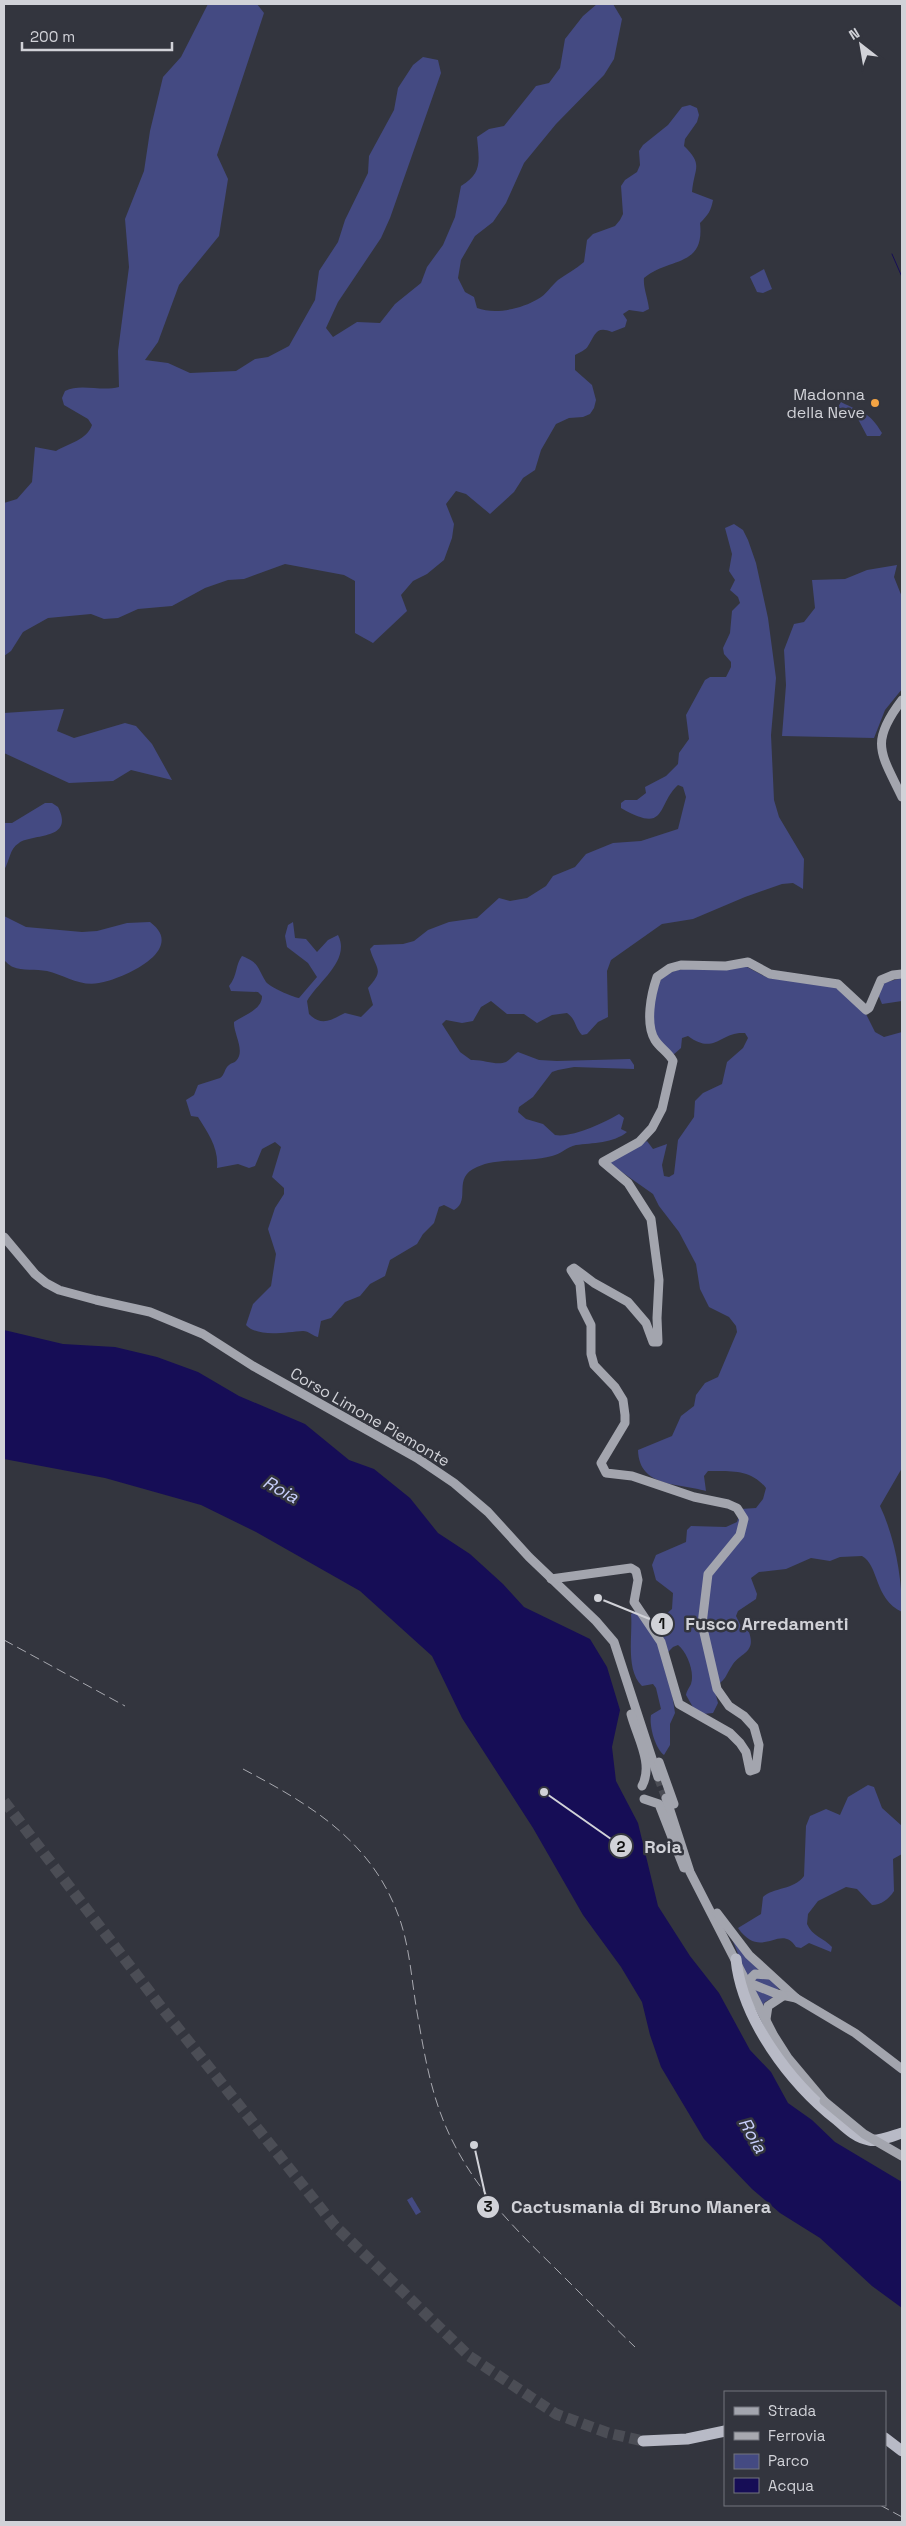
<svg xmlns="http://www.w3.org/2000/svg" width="906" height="2526" font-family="'Space Grotesk',sans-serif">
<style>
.green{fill:#444a82}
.water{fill:#160d56}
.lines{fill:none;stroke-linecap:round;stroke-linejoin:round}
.stream{stroke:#160d56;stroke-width:1}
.major-tunnel{stroke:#4b4d55;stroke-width:9;stroke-dasharray:9 4.5;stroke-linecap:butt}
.highway-tunnel{stroke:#4b4d55;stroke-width:11;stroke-dasharray:11 5.5;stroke-linecap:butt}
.major{stroke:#a3a5ae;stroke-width:9}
.highway{stroke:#b8bac6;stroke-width:11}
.rail{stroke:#a7a8af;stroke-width:1;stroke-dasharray:10 5;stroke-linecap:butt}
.major-bridge{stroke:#a3a5ae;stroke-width:9}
.poi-dot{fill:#f4a444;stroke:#33353e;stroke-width:2}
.labels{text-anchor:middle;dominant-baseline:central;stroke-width:5;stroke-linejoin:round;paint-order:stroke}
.poi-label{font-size:16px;fill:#d1d2d8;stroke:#33353e;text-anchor:end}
.street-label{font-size:16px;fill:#d1d2d8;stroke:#33353e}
.water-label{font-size:18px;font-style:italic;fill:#c8cffb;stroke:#33353e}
.leader{fill:none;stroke:#d1d2d8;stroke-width:2}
.callout-dot{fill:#d1d2d8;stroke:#33353e;stroke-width:2}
.mark-label{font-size:15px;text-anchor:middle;font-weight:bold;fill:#111}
.callout-label{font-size:18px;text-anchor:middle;font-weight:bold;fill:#d1d2d8;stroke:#33353e;stroke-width:5;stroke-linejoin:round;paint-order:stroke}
</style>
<rect width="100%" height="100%" fill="#33353e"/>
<g class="green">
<path d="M208 4H257L264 13 217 155 228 179 219 236 179 285 158 342 145 360 168 363 190 373 236 371 255 359 268 357 289 346 315 300 319 271 338 242 345 220 368 173 369 156 394 110 398 88 413 65 423 57 438 60 441 73 390 218 381 238 338 302 326 328 333 337 357 322 380 323 395 304 421 283 427 267 443 245 455 217 461 186C483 173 479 160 477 137L489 129 504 126 536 86 549 83 560 68 565 39 583 16 597 4H613L622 19 614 59 604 75 556 124 524 163 506 203 493 222 475 236 461 260 458 278 465 292 474 297 477 308C495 315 521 309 538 299 546 295 551 286 558 280 566 274 576 269 584 262L587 240 593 234 615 226 620 220 623 214 621 186 625 180 637 172 640 165 639 151 643 145 668 125 682 107 690 105 697 108 699 115 697 122 685 139 684 146C704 165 694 168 692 192L713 200C711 211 708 215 700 223 705 268 669 257 644 278 643 288 648 298 649 309L643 312 629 310 623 314 627 320 625 327 612 332C596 325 595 335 588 346 586 350 580 352 575 355V370L592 385 596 400 594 408 590 414 583 417 569 418 556 424 541 450 535 470 523 478 514 492 490 514 466 494 456 491 446 504 454 524 452 538 444 560 427 574 413 581 401 595 407 611 373 643 355 633V581L344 575 285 564 244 579 228 580 205 588 172 606 138 609 118 618 104 619 91 614 48 618 23 632 11 651 4 656V503L17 499 32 482 35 447 56 451C69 443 87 440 92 425L88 419 64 405 62 398 65 391C81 383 101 392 119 387L118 351 129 267 125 219 144 171 150 131 163 77 181 57Z"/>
<polygon points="764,269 772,289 763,293 757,292 750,277"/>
<path d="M841 402C862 413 869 411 882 433L880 436H867L858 419 838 407Z"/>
<path d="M734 524 743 530 748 540 756 563 768 618 776 678 771 735 774 800 779 817 804 859 803 889 793 883 782 884 745 897 693 919 662 924 611 960 607 971 608 1017 598 1022 587 1034 582 1035C575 1028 576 1019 567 1013L552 1015 537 1023 524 1014H507L491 1001 481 1007 473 1021 462 1023 446 1020 442 1024 460 1052 471 1060C483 1059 496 1066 506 1062 511 1059 513 1055 518 1052L539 1060 557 1061 630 1059 634 1065V1069L574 1067 558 1070 552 1072 533 1097 519 1107 518 1112 526 1119 543 1124 555 1135C572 1138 604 1123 619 1114L624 1118 621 1129 627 1132C614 1143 592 1143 576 1145 567 1147 561 1154 552 1156 527 1163 500 1157 477 1167 451 1178 472 1200 454 1210L444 1205 439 1207 434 1223 423 1234 417 1244 390 1260 385 1276 370 1284 360 1296 345 1302 331 1318 321 1321 318 1337C313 1336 309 1331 303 1331 286 1332 258 1338 246 1325L253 1304 271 1286 276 1254 268 1229 275 1208 284 1194V1188L272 1177 281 1147 275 1142 262 1149 255 1166 249 1168 238 1164 217 1168C219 1148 208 1133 198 1117L191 1116 186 1100 194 1095 198 1085 220 1078C225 1075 224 1069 229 1065 231 1063 234 1063 236 1061 246 1051 233 1033 234 1022 244 1015 262 1010 262 996L258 992 231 991 229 986C238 975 235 965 242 956 260 963 257 968 266 982 270 987 292 997 299 998L317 977 308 963 287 947 285 936 288 925 293 922 295 938 306 939 317 952 328 940 338 935C351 960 318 982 307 1001L309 1014C322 1027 331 1020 345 1013L361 1017 373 1005 368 988C385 969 376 970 370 949L374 945 403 944 414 941 428 930 449 922 477 918 499 898 510 901 527 898 546 886 553 876 575 867 586 854 613 843 641 841 678 829 686 797 683 787 678 785C656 805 668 835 621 808V803L625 800H637L646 793 645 787 666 776 678 764 679 753 689 739 686 715 705 680 710 677H726L731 667V662L724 654 723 648 730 633 732 611 740 603 738 597 730 590 735 580 729 571 732 554 725 528Z"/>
<polygon points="897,565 894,577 902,597 902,689 885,710 874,738 782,736 786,685 784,650 794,624 804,622 815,608 812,580 845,579 867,570"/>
<polygon points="64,709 57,731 74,738 125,723 136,726 152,744 172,780 131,770 113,781 69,783 4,753 4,713"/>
<path d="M45 803H52L58 807C75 841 33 833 19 843 9 849 10 861 4 870V823H12Z"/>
<path d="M4 916 26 927 82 932 97 931 127 923 150 922C188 950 123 979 99 983 81 987 64 975 47 971 36 969 22 971 13 967 10 966 6 962 4 960Z"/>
<path d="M745 966 768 978 834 985 866 1014 875 1032 884 1037 902 1032V1468L880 1506C895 1538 902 1577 902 1612 874 1599 879 1565 862 1556L840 1557 830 1561 811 1558 786 1569 759 1572 751 1578 757 1594 756 1599 738 1611 736 1616 741 1626 749 1632C756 1652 742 1652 733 1664 724 1678 728 1677 714 1688L718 1703 713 1713 703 1714 694 1709 686 1695C687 1690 689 1688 691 1684 695 1672 687 1652 678 1645L673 1647 666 1654 675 1713 670 1724V1745L664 1755C655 1748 649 1726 651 1715L661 1709 656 1688 653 1684 642 1686C625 1670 633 1634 631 1614L636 1611 647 1623 660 1619 672 1609 673 1593 656 1580 652 1565 656 1555 686 1542 687 1530 691 1526 726 1527 737 1522 741 1509 756 1508 763 1499 766 1488C751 1469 730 1471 708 1471L704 1476 706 1491C679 1483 639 1488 638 1450L672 1436 681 1416 694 1406 696 1395 705 1383 718 1377 737 1332 736 1326 729 1317 709 1307 700 1289 696 1264 679 1232 659 1206 653 1194 609 1163 647 1141 653 1149 667 1144 662 1165 664 1176 669 1177 674 1174 678 1140 694 1117 695 1101 703 1093 722 1084 727 1062 743 1048 748 1038 745 1033C720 1031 715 1056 688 1036L682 1038 681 1048 673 1055C653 1036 653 1034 654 1007 655 998 655 985 662 978 677 963 724 967 745 966Z"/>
<polygon points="902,978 902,1001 882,1004 878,994 883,983"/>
<path d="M868 1785 874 1787 882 1808 902 1826V1854L893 1859 894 1891C889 1899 881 1905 872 1905L857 1889 846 1887 818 1901 808 1914 807 1924C812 1936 824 1938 832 1947L831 1952 809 1943 801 1948 796 1947C780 1922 762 1962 738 1928L761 1914 763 1897C774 1887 794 1890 804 1876L806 1826 810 1816 826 1809 840 1815 848 1797Z"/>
<polygon points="732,1939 734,1939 759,1971 753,1971 747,1976"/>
<polygon points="761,1975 771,1980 779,1989 776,1992 750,1978"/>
<polygon points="752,1988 775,1996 765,2002 762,2007"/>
<polygon points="412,2197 421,2212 416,2215 407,2200"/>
</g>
<polygon class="water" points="4,1330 63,1344 115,1347 157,1357 198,1372 239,1396 305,1424 349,1460 374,1469 410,1498 438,1533 470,1554 503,1584 524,1607 590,1639 607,1667 620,1710 612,1747 616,1781 638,1823 658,1906 690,1956 719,1993 750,2050 771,2072 788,2103 812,2120 835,2142 902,2182 902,2308 872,2286 820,2238 780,2213 752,2189 704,2139 661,2067 650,2035 642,2002 621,1967 583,1915 533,1828 462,1718 432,1656 360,1591 256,1532 201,1505 105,1478 4,1459"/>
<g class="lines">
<polyline class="stream" points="892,254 902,277"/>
<polyline class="major-tunnel" points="658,1777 666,1798"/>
<polyline class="highway-tunnel" points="4,1801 162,2008 335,2226 469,2356 556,2414 608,2433 643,2441"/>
<g class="major">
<path d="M902 700C869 743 881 753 902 797"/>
<polyline points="4,1237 35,1274 46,1283 59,1290 96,1300 150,1312 203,1334 253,1366 417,1458 454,1483 488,1512 529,1557 596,1621 614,1642 658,1777"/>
<path d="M551 1579 631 1568 636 1571 638 1580 634 1602 661 1642 679 1704 730 1733 740 1743 746 1752 750 1771 756 1769 759 1745 754 1727 744 1716 729 1706 717 1689 702 1624 708 1574 740 1535 744 1519 737 1508 728 1504 694 1497 632 1476 606 1473 601 1463 625 1423V1415L623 1400 615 1387 594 1365 591 1354V1325L582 1307 580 1284 571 1270 574 1268 594 1283 628 1302 646 1323 653 1342H658L657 1318 659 1280 651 1219 628 1183 603 1162 639 1142 652 1128 662 1109 673 1061C669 1053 660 1048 655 1040 645 1024 651 994 657 977L670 968 681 965 726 966 748 962 770 974 838 984 866 1010 869 1008 881 980 893 975 902 974"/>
<path d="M631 1714C637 1737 654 1764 642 1786"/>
<polyline points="659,1762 674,1804"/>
<polyline points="666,1798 690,1872 774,2036 788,2058 824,2101"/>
<polyline points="644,1799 659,1804 684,1868"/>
<polyline points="717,1913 749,1955 796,1998 855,2033 902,2069"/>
<polyline points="747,1982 777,1994 796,1998"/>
<polyline points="747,1982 755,1974 769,1975"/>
<polyline points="766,2019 768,2006 783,1996"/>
</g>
<g class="highway">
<path d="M736 1959C742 2019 790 2083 837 2120 846 2128 856 2138 869 2140 879 2142 892 2136 902 2133"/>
<polyline points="885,2438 902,2451"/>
<polyline points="643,2441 687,2439 725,2431"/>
</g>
<g class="rail">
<polyline points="4,1640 125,1706"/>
<path d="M243 1769C313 1806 375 1843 401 1923 410 1951 412 1983 417 2012 425 2058 432 2101 453 2142 478 2192 515 2229 555 2268 581 2294 608 2321 635 2347"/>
<polyline points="880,2505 902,2517"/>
</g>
<polyline class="major-bridge" points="824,2101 864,2134 902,2156"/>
</g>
<circle class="poi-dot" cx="875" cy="403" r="5"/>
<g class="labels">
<g class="poi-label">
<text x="865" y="394">Madonna<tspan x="865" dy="18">della Neve</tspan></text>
</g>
<g class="street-label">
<text transform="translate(370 1417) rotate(30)">Corso Limone Piemonte</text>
</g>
<g class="water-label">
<text transform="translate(281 1489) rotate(29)">Roia</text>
<text transform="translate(753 2135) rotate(60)">Roia</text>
</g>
</g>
<path class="leader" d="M598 1598L662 1624M544 1792L621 1846M474 2145L488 2207"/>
<g class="callout-dot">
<circle cx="598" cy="1598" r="5"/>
<circle cx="544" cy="1792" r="5"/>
<circle cx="474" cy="2145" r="5"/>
<circle cx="662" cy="1624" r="12"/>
<circle cx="621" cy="1846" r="12"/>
<circle cx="488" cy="2207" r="12"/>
</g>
<g class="mark-label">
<text x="662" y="1629">1</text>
<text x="621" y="1852">2</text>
<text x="488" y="2212">3</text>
</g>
<g class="callout-label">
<text x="767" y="1630">Fusco Arredamenti</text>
<text x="663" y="1853">Roia</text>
<text x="641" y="2213">Cactusmania di Bruno Manera</text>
</g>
<rect width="906" height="2526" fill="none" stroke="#d1d2d8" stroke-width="10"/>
<rect x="724" y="2391" width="162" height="115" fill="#33353e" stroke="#72747c"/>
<rect x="734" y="2407" width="25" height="8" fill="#a3a5ae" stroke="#72747c"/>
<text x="768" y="2416" font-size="15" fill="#d1d2d8">Strada</text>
<rect x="734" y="2432" width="25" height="8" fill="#a7a8af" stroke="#72747c"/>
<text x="768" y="2441" font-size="15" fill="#d1d2d8">Ferrovia</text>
<rect x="734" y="2454" width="25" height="15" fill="#444a82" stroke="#72747c"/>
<text x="768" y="2466" font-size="15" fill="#d1d2d8">Parco</text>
<rect x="734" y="2478" width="25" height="15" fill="#160d56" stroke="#72747c"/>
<text x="768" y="2491" font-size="15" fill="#d1d2d8">Acqua</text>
<g transform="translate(861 45) rotate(329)" stroke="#33353e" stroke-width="4" paint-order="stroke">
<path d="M0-4L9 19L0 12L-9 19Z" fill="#d1d2d8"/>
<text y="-8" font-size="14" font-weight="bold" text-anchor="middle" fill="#d1d2d8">N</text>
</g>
<path d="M22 42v8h150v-8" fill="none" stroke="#d1d2d8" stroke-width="2.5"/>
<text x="30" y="42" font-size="15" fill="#d1d2d8" stroke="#33353e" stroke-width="4" paint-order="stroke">200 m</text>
</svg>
